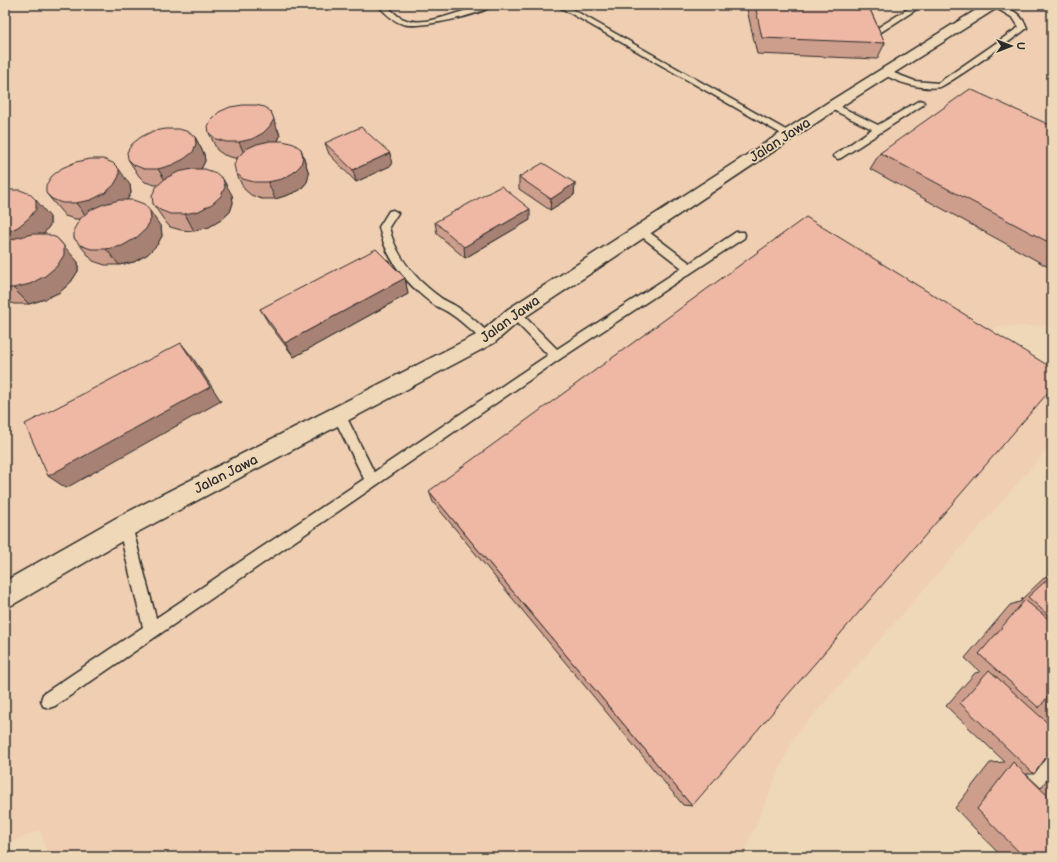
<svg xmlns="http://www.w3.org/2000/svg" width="1057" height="862" font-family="'Balsamiq Sans',sans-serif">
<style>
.built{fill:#efceb1}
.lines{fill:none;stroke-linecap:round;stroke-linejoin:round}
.service-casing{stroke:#2b2b2b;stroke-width:3}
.minor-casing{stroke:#2b2b2b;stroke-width:3}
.service{fill:#efd8b7;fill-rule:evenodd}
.minor{fill:#efd8b7;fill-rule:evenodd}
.wall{fill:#ce9e8d;stroke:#2b2b2b}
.shaded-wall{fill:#a78173;stroke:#2b2b2b}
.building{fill:#efb8a4;stroke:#2b2b2b}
.labels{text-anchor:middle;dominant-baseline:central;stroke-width:3.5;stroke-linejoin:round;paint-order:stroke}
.street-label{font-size:14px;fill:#2b2b2b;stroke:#efd8b7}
</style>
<rect width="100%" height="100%" fill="#efd8b7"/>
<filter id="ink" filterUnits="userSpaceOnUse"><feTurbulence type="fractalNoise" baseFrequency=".025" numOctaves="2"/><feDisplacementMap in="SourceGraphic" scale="8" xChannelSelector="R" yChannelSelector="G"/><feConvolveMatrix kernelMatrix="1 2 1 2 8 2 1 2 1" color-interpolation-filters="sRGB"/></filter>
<g filter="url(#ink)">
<polygon class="built" points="5,5 1052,5 1052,325 997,327 982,346 1052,405 1052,444 793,738 742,857 48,857 40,830 5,845"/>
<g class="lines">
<defs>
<g id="service">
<path d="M378 5H386C390 8 394 13 398 16 423 33 465 5 493 5 481 15 419 29 403 24 393 21 385 13 378 5Z"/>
<polygon points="556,5 565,5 793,134 791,136 785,136"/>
<polygon points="914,5 923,5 878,34 875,34 871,32"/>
<path d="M991 5C1007 5 1022 13 1027 28 1021 34 946 86 940 87 925 90 893 83 882 72L886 70 915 81 938 83 1019 27 1013 18Z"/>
<polygon points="920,100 923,101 924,103 923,105 841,158 838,159 833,156 872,129 829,108 828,106 829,104 835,104 878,125"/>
<path d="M393 210 398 213 389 227C396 257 417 281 441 298 447 302 454 304 460 309 471 316 481 326 491 335L493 338 491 341 487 343 483 341C473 333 463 322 452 315 446 310 439 308 433 304 407 285 386 259 379 227L389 211Z"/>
<polygon points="641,227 645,229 690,263 736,232 744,232 745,235 744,238 560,359 55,706 49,708 43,706 41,700 43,694 143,627 118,526 120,521 125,519 130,521 132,526 156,618 364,479 333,416 334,412 339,411 344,412 374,472 548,355 511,317 509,314 511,311 515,310 519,311 557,349 682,268 637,233 636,231 637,229"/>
</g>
<polygon id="minor" points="984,5 999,5 997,8 837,109 522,319 494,343 134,534 14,604 5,608 5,581 116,518 480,333 508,309 827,103"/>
</defs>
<use href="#service" class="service-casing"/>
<use href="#minor" class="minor-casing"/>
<use href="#service" class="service"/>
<use href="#minor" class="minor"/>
</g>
<g class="wall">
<polygon points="746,5 868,5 885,43 877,59 757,54"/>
<polygon points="1052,126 1052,269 870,169 880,153"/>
<polygon points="278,129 280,136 278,141 301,149 309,174 307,182 300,190 288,195 275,199 262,199 251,195 244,189 236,173 237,158 234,158 224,155 217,150 209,133"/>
<polygon points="195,137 204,154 205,161 201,169 232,195 233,203 230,212 221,220 209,227 194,231 181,230 170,227 164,220 153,204 158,185 155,185 145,182 139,176 128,159"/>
<polygon points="325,143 392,165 356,182 329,154"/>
<polygon points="519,177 575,183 574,195 550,210 519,189"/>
<polygon points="130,185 131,193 127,200 161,227 162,236 157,245 148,254 134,262 119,265 105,265 93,261 74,238 79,219 75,219 65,216 46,193"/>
<polygon points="5,191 50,217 50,225 43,234 78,262 78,271 71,282 60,292 45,299 29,304 14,304 5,300"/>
<polygon points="530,220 465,258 437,234 435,222"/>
<polygon points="405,278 408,294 294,357 269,324 260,309"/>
<polygon points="429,491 692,806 683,805 433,502"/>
<polygon points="1052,574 1052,749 1034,774 1026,774 1041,788 1052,772 1052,857 1002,857 955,808 990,763 1005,762 946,706 975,673 980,672 965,658 1010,605 1022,601 1021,600 1046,576"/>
</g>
<g class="shaded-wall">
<polygon points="271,112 280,136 277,143 246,158 239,142"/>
<polygon points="195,137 204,154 205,161 201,169 193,176 168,185 158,169"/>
<polygon points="301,149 309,174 307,182 300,190 288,195 275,199 268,182"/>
<polygon points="390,153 392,165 356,182 353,170"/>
<polygon points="119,169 130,185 131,193 126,202 89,220 76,203"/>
<polygon points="223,179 232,195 233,203 230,212 221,220 209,227 194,231 185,214"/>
<polygon points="575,183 574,195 550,210 551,199"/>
<polygon points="36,200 50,217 50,225 43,235 5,254 5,233"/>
<polygon points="530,209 530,220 465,258 464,247"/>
<polygon points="150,211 161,227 162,236 157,245 148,254 134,262 119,265 106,249"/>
<polygon points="57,238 78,262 78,271 71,282 60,292 45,299 29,304 13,288"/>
<polygon points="405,278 408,294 294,357 285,343"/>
<polygon points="181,343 193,358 221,401 66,488 48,476"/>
</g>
<g class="building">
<polygon points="755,5 868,5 885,43 762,38"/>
<polygon points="970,89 1052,126 1052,244 880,153"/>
<polygon points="243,105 255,105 265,107 271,112 274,119 270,126 263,133 252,139 239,142 226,142 216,139 209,133 208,126 212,119 219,112 230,107"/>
<polygon points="361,127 390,153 353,170 325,143"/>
<polygon points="166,129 179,129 189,132 195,137 196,144 193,152 184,159 172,165 158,169 144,169 134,165 128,159 127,152 132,144 141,137 153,131"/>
<polygon points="270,141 283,141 294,144 301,149 303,157 301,165 293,173 282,179 268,182 254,182 243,179 236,173 234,165 238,157 246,149 257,144"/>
<polygon points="90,159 103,159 113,163 119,169 119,176 114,185 105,193 91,200 76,203 62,203 52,199 46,193 46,185 52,176 62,168 76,162"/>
<polygon points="543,163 575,183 551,199 519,177"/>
<polygon points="192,169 205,169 216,173 223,179 225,187 221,196 212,204 199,211 185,214 170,214 160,210 153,204 152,195 157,186 166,178 178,172"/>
<polygon points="501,186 530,209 464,247 435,222"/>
<polygon points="6,190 20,190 30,194 36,200 36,209 29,218 18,227 5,233 5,191"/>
<polygon points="119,200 133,200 144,204 150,211 151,219 146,229 136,238 122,246 106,249 91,249 80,245 74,238 74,229 80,219 90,210 104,204"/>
<polygon points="806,217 1052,368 1052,388 692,806 429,491"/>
<polygon points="32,234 47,234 57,238 64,246 64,255 57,266 45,276 30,284 13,288 5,288 5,243 16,238"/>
<polygon points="376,249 405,278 285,343 260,309"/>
<polygon points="181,343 210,387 48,476 25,424"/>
<polygon points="1052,575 1052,616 1050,617 1028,597"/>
<polygon points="1025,600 1052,622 1052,691 1039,708 979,654"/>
<polygon points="989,670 1052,727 1052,749 1034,774 960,703"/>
<polygon points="1052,702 1052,710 1048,707"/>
<polygon points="1013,762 1052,800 1052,857 1024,857 977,809"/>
</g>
</g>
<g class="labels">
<g class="street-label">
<text transform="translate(780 140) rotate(-33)">Jalan Jawa</text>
<text transform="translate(510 319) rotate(-36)">Jalan Jawa</text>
<text transform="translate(226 474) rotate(-27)">Jalan Jawa</text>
</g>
</g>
<rect width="1057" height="862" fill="none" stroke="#efd8b7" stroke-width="20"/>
<rect x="10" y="10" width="1037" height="842" fill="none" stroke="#2b2b2b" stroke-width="1.5" filter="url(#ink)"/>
<g transform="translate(1011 46) rotate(90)" stroke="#efd8b7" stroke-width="3" paint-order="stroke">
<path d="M0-3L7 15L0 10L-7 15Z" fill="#2b2b2b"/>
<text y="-6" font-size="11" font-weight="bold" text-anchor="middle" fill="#2b2b2b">U</text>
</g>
</svg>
